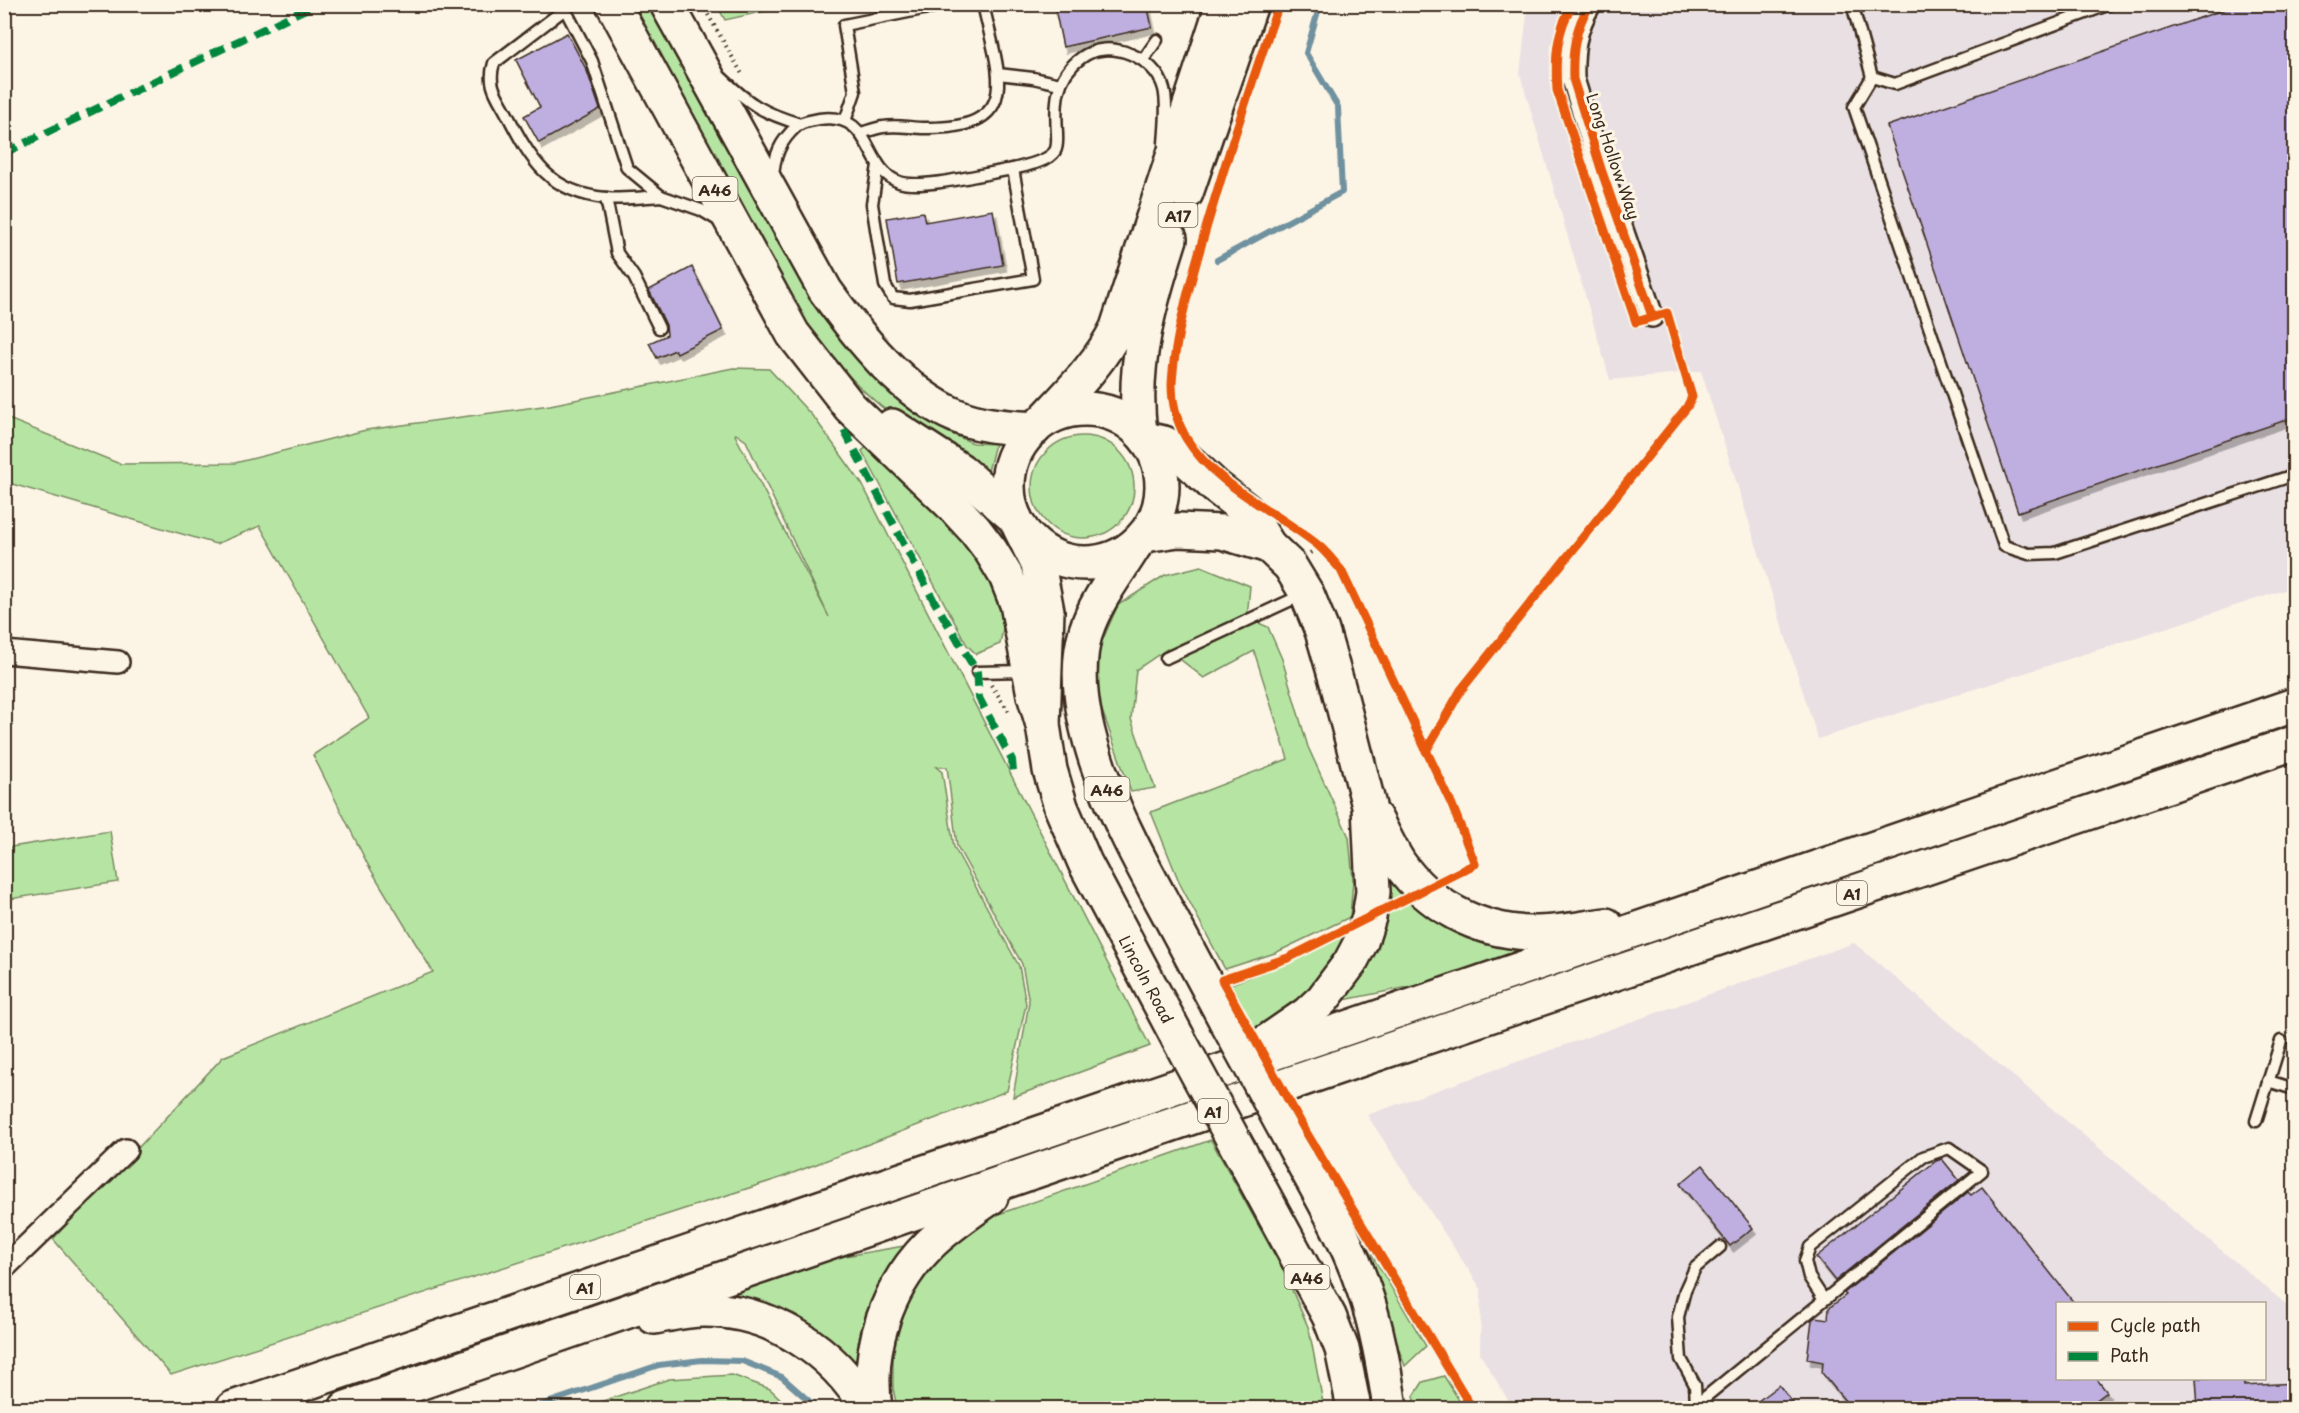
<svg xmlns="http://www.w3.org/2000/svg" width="2299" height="1413" font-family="'Playpen Sans',sans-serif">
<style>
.built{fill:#e9e0e4;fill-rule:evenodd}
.green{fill:#b6e5a3;stroke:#788860;stroke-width:1.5;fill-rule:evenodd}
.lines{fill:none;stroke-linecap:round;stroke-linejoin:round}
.stream{stroke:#70919f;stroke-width:6}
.building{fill:#beafe0;stroke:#3b2a1e;stroke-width:1.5;filter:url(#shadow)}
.lane-casing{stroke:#3b2a1e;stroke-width:15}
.street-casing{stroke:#3b2a1e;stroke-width:26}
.highway-casing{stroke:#3b2a1e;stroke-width:38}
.path{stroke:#3b2a1e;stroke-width:4;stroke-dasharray:1.5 4.5;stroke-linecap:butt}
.lane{stroke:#fcf5e5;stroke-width:10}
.street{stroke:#fcf5e5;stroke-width:21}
.highway{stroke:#fcf5e5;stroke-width:33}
.highway-bridge-casing{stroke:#3b2a1e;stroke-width:38;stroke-linecap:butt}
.highway-bridge{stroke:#fcf5e5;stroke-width:33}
.quiet{stroke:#00873e;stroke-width:8;stroke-dasharray:15 8;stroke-linecap:butt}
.cycleway-casing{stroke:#fcf5e5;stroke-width:13}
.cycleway{stroke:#e8590c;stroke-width:9}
.labels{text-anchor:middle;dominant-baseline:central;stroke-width:6;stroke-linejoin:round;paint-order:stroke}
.shield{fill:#fcf5e5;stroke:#75675a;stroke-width:1.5}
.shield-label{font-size:15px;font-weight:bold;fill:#3b2a1e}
.street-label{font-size:16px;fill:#3b2a1e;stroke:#fcf5e5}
</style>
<defs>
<filter id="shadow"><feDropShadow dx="3.5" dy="6" stdDeviation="0" flood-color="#0004"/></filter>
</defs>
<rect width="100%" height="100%" fill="#fcf5e5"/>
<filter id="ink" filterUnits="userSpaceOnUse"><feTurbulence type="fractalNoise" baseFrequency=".0167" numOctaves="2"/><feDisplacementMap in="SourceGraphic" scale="12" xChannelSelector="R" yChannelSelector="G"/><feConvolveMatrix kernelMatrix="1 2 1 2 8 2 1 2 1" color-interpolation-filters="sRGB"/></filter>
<g filter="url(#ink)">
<g class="built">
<polygon points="1528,5 2294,5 2294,587 1818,739 1701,371 1610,380 1520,74"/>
<path d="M1854 943 2287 1305 2294 1314V1408H1513L1480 1354 1481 1289 1367 1115ZM2058 1304H2264V1378H2058Z"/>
</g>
<g class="green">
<path d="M631 5H651L779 245 814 301 842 339 909 409 947 432 973 443 995 444 987 475C956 455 922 438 893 416 851 384 819 344 790 300Z"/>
<polygon points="717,5 793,5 725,20"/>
<path d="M733 368 769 369 816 420 862 484 1150 1046 1013 1097 1029 1002 1022 964 957 846 947 767H936L942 772 954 847 1019 966 1026 1004 1007 1091 780 1178 171 1375 53 1239 223 1057 433 972 368 865 313 755 369 718 260 526 216 544 5 482 4 417 120 464 235 463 366 430 550 405ZM736 434 746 441 829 617 735 435Z"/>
<circle cx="1083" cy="487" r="51"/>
<polygon points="873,441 990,566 1004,623 1000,644 976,654 967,645 862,451"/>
<polygon points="1201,566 1250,586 1247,618 1268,627 1282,659 1308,747 1349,837 1353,880 1350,917 1275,953 1225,969 1180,884 1151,812 1288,759 1254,651 1204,678 1167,649 1136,670 1131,719 1155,788 1131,792 1098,699 1099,648 1118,605 1165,575"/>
<polygon points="110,831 118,882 10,899 5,869 5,848"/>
<polygon points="1384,869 1539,947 1438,981 1344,1000 1342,998"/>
<path d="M1345 934C1342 951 1317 990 1303 1002 1290 1013 1270 1021 1255 1030L1228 985 1285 964Z"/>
<polygon points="1211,1140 1284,1272 1309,1329 1324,1408 897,1408 893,1388 893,1330 916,1278 966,1231 996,1215"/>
<polygon points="1349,1216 1426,1346 1405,1366"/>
<polygon points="910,1245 865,1387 714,1298 828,1259"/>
<polygon points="732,1375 770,1389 790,1408 582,1408 669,1379"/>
<polygon points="1444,1376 1464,1408 1413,1408 1414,1396 1423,1382"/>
</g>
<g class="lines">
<g class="stream">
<polyline points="1217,260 1342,192 1338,107 1306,53 1320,4"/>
<polyline points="532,1408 659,1365 702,1360 742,1361 782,1377 817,1408"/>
</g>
</g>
<g class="building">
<polygon points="1054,4 1147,4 1152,27 1063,47"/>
<polygon points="2240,4 2295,4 2295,417 2018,512 1887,126"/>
<polygon points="567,33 587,71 600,109 539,143 524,116 540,107 516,60"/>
<polygon points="993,210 1003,265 898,284 887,218 923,212 925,222"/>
<polygon points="692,267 723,330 677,353 675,350 657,358 649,343 667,335 666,325 649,290"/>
<polygon points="1942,1159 1959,1180 1835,1281 1816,1257 1936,1161"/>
<polygon points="1703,1165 1753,1228 1730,1246 1680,1184"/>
<polygon points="1982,1187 2075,1304 2058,1304 2058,1378 2096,1378 2107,1392 2086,1408 1851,1408 1822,1373 1823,1362 1807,1359 1812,1320 1815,1317 1828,1319 1829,1308 1846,1295 1844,1293 1968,1192 1971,1195"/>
<polygon points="2196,1378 2243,1378 2244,1386 2295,1383 2295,1408 2198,1408"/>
<polygon points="1779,1385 1797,1408 1749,1408"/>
</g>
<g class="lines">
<defs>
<g id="lane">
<polyline points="566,4 565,9 592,61 627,168 661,196 701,210 721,222"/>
<polyline points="1852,4 1872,77 1895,84 2110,4"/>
<path d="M565 9 494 63C487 85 497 95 507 114 531 161 550 193 606 198 624 200 644 197 661 196"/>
<polyline points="1143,60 1157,40"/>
<polyline points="998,74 1033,78 1060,84"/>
<polyline points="1872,77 1854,107 2004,546 2029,554 2055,553 2294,475"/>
<path d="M722 78C749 104 763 113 800 124"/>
<polyline points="845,121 855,92 844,25 948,4"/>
<path d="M861 133C868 131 876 128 883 127 899 124 914 129 929 128 1026 128 997 70 983 4"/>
<path d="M878 165 872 204 885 285 893 298 910 300 1033 279 1013 169C1024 166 1048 162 1055 151 1058 146 1057 139 1057 133 1055 104 1055 77 1081 58 1108 37 1156 57 1164 89 1168 105 1165 127 1164 144"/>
<path d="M773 178C774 156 780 141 797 126 803 121 812 121 819 119 874 111 863 169 899 182 921 190 987 173 1013 169"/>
<polyline points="606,198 617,253 634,277 659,328"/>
<polyline points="1166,658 1302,595"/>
<polyline points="977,672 1027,671"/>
<polyline points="2268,1081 2294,1089"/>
<polyline points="2256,1121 2281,1041"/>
<polyline points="1696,1405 1695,1385 1681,1359 1678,1317 1685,1290 1695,1268 1720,1247"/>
<polyline points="1692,1408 1982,1171 1949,1148 1923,1157 1810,1247 1805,1261 1809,1277 1824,1300"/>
</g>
<g id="street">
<path d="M1590 4C1575 28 1572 51 1573 79L1602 172 1652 316"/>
<polyline points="4,652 118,662"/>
<polyline points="4,1268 126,1150"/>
</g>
<g id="highway">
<polyline points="613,4 793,334 850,407 952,505 975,530 991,551 1006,576 1017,604 1034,695 1043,725"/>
<path d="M667 4 825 290C858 336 903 394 957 416 980 426 1009 427 1034 429"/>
<polyline points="1186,193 1251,4"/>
<circle cx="1085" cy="486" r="77"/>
<path d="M1045 419C1071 391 1100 363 1117 328L1223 4"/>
<polyline points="892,426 960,470 1015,518"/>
<path d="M1140 432C1131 365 1150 301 1170 239"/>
<polyline points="1146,439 1164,443 1176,450 1216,487 1247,511 1269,546 1290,566 1307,594 1322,631 1338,686 1369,806 1373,892 1369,917 1361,942 1350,963 1323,999 1307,1014 1262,1045"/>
<polyline points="1020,528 1038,564 1047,611 1043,725 1050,770 1061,807 1085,863 1178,1038"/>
<polyline points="1145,535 1178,530 1222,532 1269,546"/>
<path d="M1135 545C1118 573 1096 600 1086 631 1060 718 1126 835 1166 909 1186 946 1206 984 1226 1021"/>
<path d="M1375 818C1383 833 1390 849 1399 863 1429 906 1476 930 1528 933 1554 934 1581 928 1606 925"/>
<path d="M1287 1133C1313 1183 1345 1233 1363 1287 1377 1326 1384 1367 1390 1408"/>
<polyline points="1240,1152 1329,1316 1342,1349 1354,1408"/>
<path d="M654 1317C670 1314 687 1310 704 1310 772 1310 834 1351 867 1408"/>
<polyline points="233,1408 2294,705"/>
<polyline points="346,1408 1309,1077 2294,743"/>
<path d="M875 1408C866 1349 887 1287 929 1245 947 1227 970 1212 991 1197"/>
</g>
</defs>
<use href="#lane" class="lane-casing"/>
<use href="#street" class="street-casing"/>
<use href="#highway" class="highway-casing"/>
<g class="path">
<polyline points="702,4 742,74"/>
<polyline points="1310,553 1319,547"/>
<polyline points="991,685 1010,713"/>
</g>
<use href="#lane" class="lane"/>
<use href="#street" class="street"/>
<use href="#highway" class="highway"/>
<defs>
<g id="highway-bridge">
<polyline points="1226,1021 1287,1133"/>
<polyline points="1178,1038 1240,1152"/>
</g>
</defs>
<use href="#highway-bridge" class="highway-bridge-casing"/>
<use href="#highway-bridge" class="highway-bridge"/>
<g class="quiet">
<polyline points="4,153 316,4"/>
<polyline points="844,430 934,601 977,672 979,698 1012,760 1013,772"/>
</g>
<defs>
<g id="cycleway">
<path d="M1279 4C1253 78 1229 151 1207 225 1193 273 1174 336 1172 385 1172 403 1177 422 1186 438 1214 485 1277 512 1319 546 1327 553 1334 562 1341 570L1452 805 1475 864 1288 958 1222 980 1306 1132 1472 1408"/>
<path d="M1590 4C1575 28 1572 51 1573 79L1602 172 1652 316"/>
<path d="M1426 751 1461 690 1687 407 1692 397 1667 313 1636 322 1557 90C1555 60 1556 30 1573 4"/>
</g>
</defs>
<use href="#cycleway" class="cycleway-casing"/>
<use href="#cycleway" class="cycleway"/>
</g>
</g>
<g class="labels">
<g class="shield">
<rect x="692.5" y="177" width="45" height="24" rx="4.5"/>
<rect x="1158.5" y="203" width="39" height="24" rx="4.5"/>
<rect x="1084.5" y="777" width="45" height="24" rx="4.5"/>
<rect x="1837" y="881" width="30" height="24" rx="4.5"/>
<rect x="1198" y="1099" width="30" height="24" rx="4.5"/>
<rect x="1284.5" y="1265" width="45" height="24" rx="4.5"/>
<rect x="570" y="1275" width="30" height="24" rx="4.5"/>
</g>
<g class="shield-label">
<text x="715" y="189">A46</text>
<text x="1178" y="215">A17</text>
<text x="1107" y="789">A46</text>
<text x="1852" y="893">A1</text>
<text x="1213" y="1111">A1</text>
<text x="1307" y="1277">A46</text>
<text x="585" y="1287">A1</text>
</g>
<g class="street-label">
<text transform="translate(1614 156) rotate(71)">Long Hollow Way</text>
<text transform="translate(1147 979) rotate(62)">Lincoln Road</text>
</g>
</g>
<rect width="2299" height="1413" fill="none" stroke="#fcf5e5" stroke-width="24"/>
<rect x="12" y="12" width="2275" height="1389" fill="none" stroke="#3b2a1e" stroke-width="2" filter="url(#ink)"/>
<rect x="2056" y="1302" width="210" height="78" fill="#fcf5e5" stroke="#afa495" stroke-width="1.5"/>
<rect x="2068" y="1322" width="30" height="9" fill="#e8590c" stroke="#afa495" stroke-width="1.5"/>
<text x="2110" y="1332" font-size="18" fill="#3b2a1e">Cycle path</text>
<rect x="2068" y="1352" width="30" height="9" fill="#00873e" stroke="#afa495" stroke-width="1.5"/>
<text x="2110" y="1362" font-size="18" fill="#3b2a1e">Path</text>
</svg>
